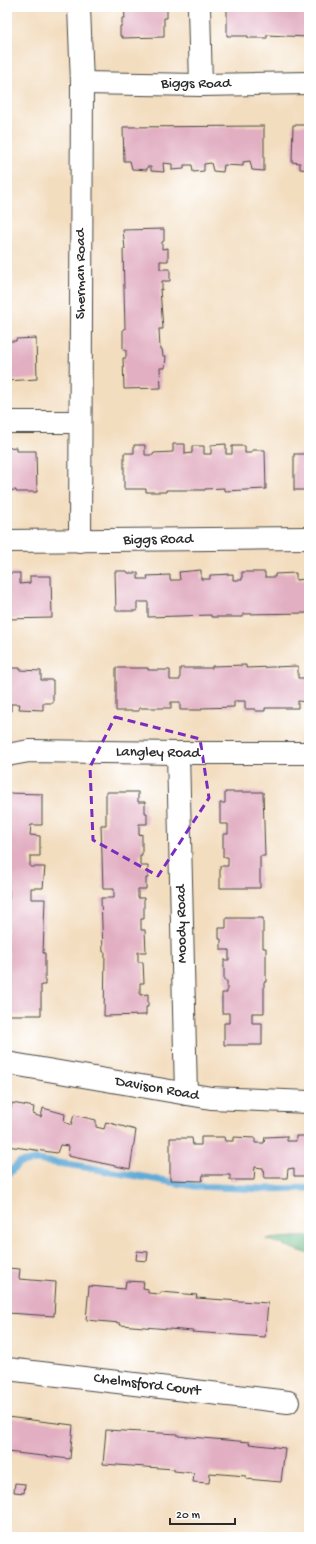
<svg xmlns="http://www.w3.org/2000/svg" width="316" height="1544" font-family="'Gochi Hand',sans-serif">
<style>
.forest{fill:#66b884;stroke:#487258}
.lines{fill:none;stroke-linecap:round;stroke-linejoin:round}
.stream{stroke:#60abd8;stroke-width:7}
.building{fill:#e2afc2}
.minor-casing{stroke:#494641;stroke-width:24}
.minor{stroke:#fff;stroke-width:22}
.marked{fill:none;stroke:#7b2cbf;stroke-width:3;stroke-dasharray:8 5;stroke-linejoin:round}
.labels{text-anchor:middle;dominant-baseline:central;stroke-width:3;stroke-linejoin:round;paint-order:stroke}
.street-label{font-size:15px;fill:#2b2b2b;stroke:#fff}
</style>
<rect width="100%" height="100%" fill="#fff"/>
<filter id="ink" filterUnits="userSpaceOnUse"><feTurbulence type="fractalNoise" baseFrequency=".025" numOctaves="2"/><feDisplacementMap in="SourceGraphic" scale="8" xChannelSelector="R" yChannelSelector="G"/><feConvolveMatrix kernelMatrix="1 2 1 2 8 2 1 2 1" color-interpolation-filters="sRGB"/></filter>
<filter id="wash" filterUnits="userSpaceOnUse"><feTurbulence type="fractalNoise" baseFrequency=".012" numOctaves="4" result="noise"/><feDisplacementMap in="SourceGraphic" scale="16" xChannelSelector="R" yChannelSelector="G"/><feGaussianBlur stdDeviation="0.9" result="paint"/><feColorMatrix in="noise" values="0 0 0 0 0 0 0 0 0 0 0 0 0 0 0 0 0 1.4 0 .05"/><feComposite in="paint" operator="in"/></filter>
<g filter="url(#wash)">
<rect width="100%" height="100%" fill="#f3ddbf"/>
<polygon class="forest" points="309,1236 309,1254 266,1239"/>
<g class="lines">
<polyline class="stream" points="7,1175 19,1163 36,1160 79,1166 195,1186 264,1189 309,1188"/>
</g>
<g id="blocks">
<g class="building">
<polygon points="124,7 167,7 167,18 164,18 164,37 122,38 122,36 120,36 120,26 122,26 122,18 125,18"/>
<polygon points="227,7 309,7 309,35 307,35 307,37 267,35 267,38 248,38 248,36 227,36"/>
<polygon points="293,125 309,125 309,170 300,169 300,163 292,162"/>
<polygon points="264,126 264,171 252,170 250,161 243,162 243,166 224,165 223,172 213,171 211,163 204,164 204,171 193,172 192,165 184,165 184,169 172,170 172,164 163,163 164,172 151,171 151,167 147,167 147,170 132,169 130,161 124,161 123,127"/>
<polygon points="164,229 164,241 162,242 162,249 168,248 168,261 160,261 160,269 170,269 170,281 162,281 162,290 160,289 163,329 159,329 160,349 162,349 163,356 166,356 165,368 160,368 161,388 124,389 123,358 126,358 126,350 123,350 123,329 125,329 123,249 125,249 123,230"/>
<polygon points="36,338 37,379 7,381 7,341 16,341 16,339"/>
<polygon points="173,444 185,444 185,454 192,453 192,446 204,446 204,454 211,454 211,445 226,444 226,454 232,454 232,446 245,446 245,453 252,453 252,450 265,450 266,489 224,491 224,488 205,489 205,490 166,490 166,492 146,492 146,489 124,489 124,453 134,453 134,445 145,445 145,455 153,455 154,453 173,452"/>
<polygon points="16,447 16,451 36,451 37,492 16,492 16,490 7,491 7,448"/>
<rect x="294" y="454" width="15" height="36"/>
<polygon points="201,570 201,579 210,579 210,575 233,574 233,580 242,580 242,572 265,572 265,577 275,577 275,574 296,573 296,580 307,579 307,572 309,572 309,613 243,614 243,617 211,617 211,615 148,617 148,602 137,602 137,611 116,611 115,571 127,571 128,573 138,573 138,579 148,579 147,576 170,575 170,580 180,580 179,572"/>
<polygon points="7,573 20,573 20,584 30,583 30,576 51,576 52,618 7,619"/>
<polygon points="246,665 246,668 298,666 298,678 307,678 307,671 309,671 309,711 307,711 308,702 298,701 298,708 265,708 265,711 255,711 255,709 245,709 245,701 234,701 234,707 202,708 202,710 180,710 180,702 171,702 171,708 139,708 139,711 116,711 116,668 148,668 148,670 170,670 170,680 180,680 180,668 212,668 212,666"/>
<polygon points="7,668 20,668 20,670 41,671 41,680 53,680 53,703 43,703 43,710 19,709 20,704 11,704 11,711 7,711"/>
<polygon points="106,792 138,792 138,802 145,802 145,813 147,813 147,824 139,824 139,835 142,834 142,855 140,855 140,866 148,866 148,878 146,878 146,889 138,889 138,898 144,898 144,919 141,919 141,930 145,930 146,952 138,952 138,962 143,962 144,983 140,983 140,995 148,994 148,1007 146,1007 146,1015 104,1016 105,952 103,952 101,898 114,898 114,889 103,889 101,825 106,825"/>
<polygon points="225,792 263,792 265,856 260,856 260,888 220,888 220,866 228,866 228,857 223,857 223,834 228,834 228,824 220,824 220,803 225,803"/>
<polygon points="7,793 42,794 42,825 31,825 30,835 40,836 40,856 30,856 30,867 45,867 43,888 31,888 31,899 45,899 43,953 45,953 45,985 41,985 41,1015 7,1015 7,963 8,963 9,952 7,952 7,899 9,899 9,890 7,890"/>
<polygon points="226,918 263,918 263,948 266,948 266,982 264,982 264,1013 252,1013 252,1023 262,1023 262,1045 224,1045 224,1023 229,1023 229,1013 222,1013 222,993 227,993 227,981 224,981 224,960 229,960 229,950 221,950 221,939 219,939 219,928 226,928"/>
<polygon points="12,1103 34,1107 33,1114 41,1117 43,1108 65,1114 64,1122 71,1125 74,1115 96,1120 96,1127 104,1129 106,1122 136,1130 130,1169 68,1156 69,1146 60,1145 57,1153 7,1146 7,1112 10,1112"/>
<polygon points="287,1136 287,1141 296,1141 296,1136 309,1136 309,1176 294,1176 294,1168 288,1169 287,1178 264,1178 263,1168 255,1167 254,1180 230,1180 230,1175 203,1175 202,1181 170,1180 170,1138 192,1138 193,1145 201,1145 201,1137 224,1137 225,1141 233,1141 233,1137 255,1138 255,1143 264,1143 265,1137"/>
<polygon points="137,1251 148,1252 147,1261 136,1260"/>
<polygon points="7,1268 20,1269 19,1279 56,1282 54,1316 7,1313"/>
<polygon points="126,1281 144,1282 143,1288 148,1289 148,1293 160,1294 161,1292 197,1295 196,1298 268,1303 265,1337 192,1332 193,1331 120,1325 120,1323 86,1320 89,1286 125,1289"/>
<polygon points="7,1417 73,1425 70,1459 7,1452"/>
<polygon points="106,1430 178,1434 178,1436 250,1442 249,1444 285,1448 281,1482 246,1479 246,1476 210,1473 209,1483 193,1482 194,1473 174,1471 174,1469 103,1464"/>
<polygon points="15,1483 25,1484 24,1493 14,1492"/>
</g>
</g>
</g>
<g filter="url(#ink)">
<use href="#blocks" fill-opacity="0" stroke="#494641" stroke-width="1"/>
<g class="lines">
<defs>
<g id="minor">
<polyline points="79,7 82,83 80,541"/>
<polyline points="199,7 201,85"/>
<polyline points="82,83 201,85 309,83"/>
<polyline points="7,422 80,422"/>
<polyline points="7,541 309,538"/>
<polyline points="178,753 186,1094"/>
<polyline points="7,755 29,751 178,753 309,753"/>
<polyline points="7,1063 211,1098 309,1102"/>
<polyline points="7,1369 288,1402"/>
</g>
</defs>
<use href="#minor" class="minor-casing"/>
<use href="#minor" class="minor"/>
</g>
</g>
<path class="marked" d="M115 717 200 739 209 798 158 876 93 840 90 767Z"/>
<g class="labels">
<g class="street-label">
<text x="196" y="84">Biggs Road</text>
<text transform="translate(81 274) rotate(-90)">Sherman Road</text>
<text transform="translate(158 540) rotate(-1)">Biggs Road</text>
<text transform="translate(158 753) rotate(1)">Langley Road</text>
<text transform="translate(182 924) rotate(-91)">Moody Road</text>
<text transform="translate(157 1089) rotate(10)">Davison Road</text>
<text transform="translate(147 1385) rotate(7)">Chelmsford Court</text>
</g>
</g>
<rect width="316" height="1544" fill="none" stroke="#fff" stroke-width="24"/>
<path d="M170 1518v6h65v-6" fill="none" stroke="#2b2b2b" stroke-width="2"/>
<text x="176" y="1518" font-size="12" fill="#2b2b2b" stroke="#ffffff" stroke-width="3" paint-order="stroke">20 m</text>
</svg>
